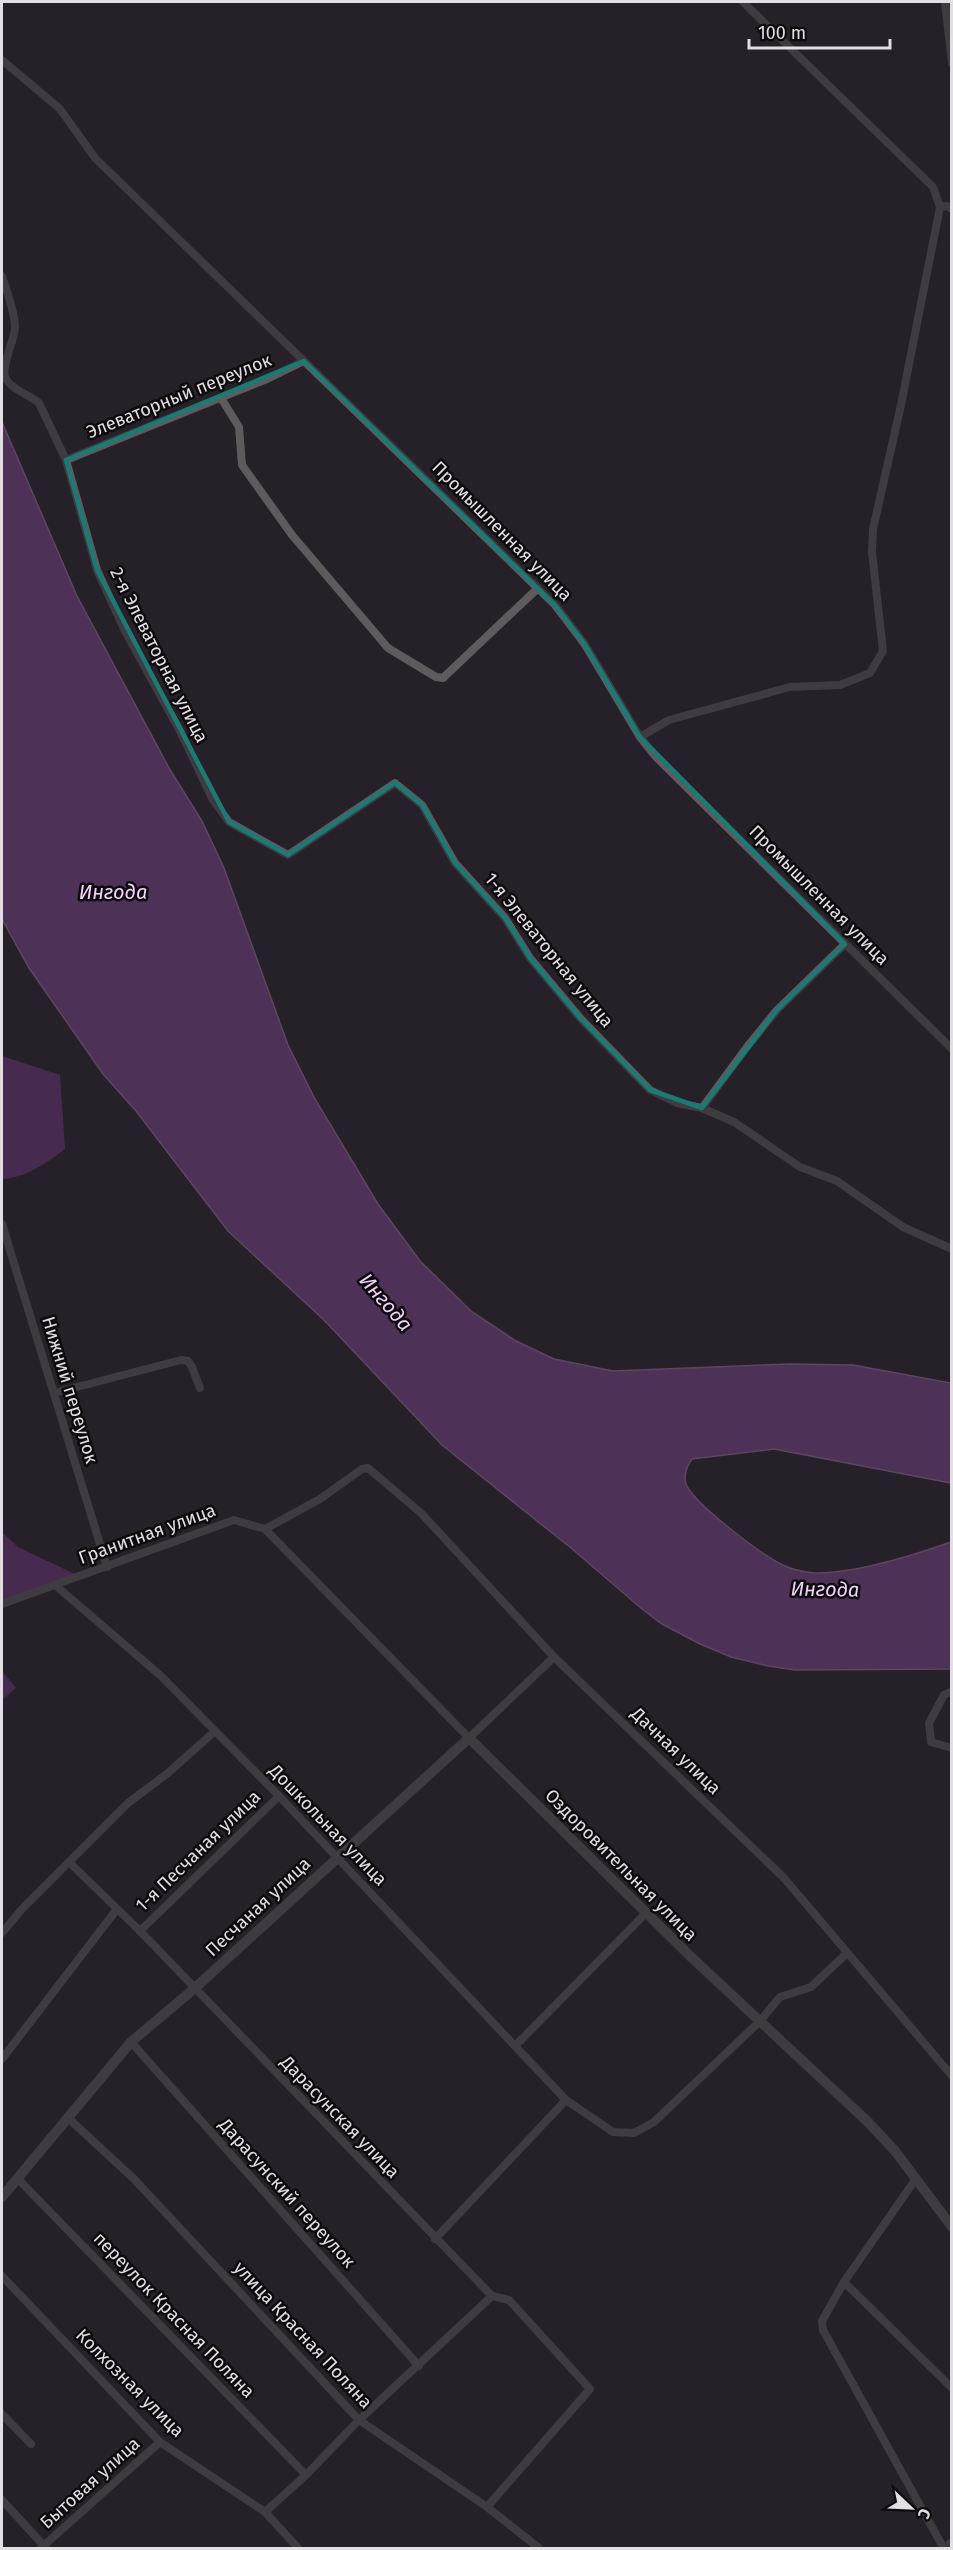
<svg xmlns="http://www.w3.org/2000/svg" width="953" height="2550" font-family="'Fira Sans',sans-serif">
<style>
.forest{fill:#70377f}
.water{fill:#7f458e;stroke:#9d73a8;stroke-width:1.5}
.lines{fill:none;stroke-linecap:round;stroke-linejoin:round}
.minor{stroke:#5e5b5f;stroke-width:8}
.tertiary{stroke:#5e5b5f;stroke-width:10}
.marked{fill:none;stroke:#1a7b74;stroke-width:4.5;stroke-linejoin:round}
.labels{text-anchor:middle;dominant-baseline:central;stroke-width:5;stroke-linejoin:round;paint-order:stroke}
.street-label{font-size:18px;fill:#e2dee3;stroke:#0e0b0e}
.water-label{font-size:20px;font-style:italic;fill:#f2d2fa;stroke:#0e0b0e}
</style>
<rect width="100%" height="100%" fill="#262028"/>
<g class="forest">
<path d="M2 1056 60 1075 65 1149C46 1163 26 1178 2 1179Z"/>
<polygon points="2,1532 18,1547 79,1576 2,1604"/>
<polygon points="2,1671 16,1688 2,1700"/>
</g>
<path class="water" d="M2 422 77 596 169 768 202 821 224 868 288 1045 315 1099 378 1204 420 1261 471 1311 516 1341 554 1359 613 1371 790 1364 853 1365 951 1383V1483L774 1449 692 1459C687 1466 683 1474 686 1484 693 1503 763 1556 783 1565 793 1570 802 1572 814 1573 853 1574 914 1555 951 1542V1669L795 1670 768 1666 731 1657 700 1644 662 1624 642 1609 571 1548 442 1445 324 1320 228 1231 136 1111 103 1074 29 968 2 919Z"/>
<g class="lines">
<g class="minor">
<polyline points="945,2 952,63"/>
<polyline points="2,60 60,109 95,158 555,605 584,643 640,737 656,757 952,1049"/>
<polyline points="940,207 947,206 952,209"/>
<path d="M2 276C7 292 14 309 15 326 15 341 1 365 5 377 10 389 30 395 39 403L66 460 97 570 125 631 180 731 213 800 229 822 288 855 395 783 422 805 455 863 505 918 530 958 581 1019 650 1090 677 1103 702 1108 734 1122 800 1167 837 1181 903 1227 952 1249"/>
<polyline points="221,398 239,427 242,465 292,535 388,648 436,677 443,678 538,588"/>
<polyline points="66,460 267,379 304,361"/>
<polyline points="640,737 669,720 790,687 840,685 870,673 883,651 872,552 873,529 901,405 940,207 933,187 743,2"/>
<polyline points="702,1108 747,1047 777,1010 845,944"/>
<polyline points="2,1224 107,1567"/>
<polyline points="54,1393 181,1360 188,1361 192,1367 200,1388"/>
<polyline points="265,1529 469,1738 554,1657"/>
<polyline points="55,1585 161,1676 279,1796 566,2100 613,2132 634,2133 654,2122 760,2021 780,1997 811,1987 846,1954"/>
<polyline points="2,1604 234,1520 265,1529 320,1499 362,1469 368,1468 421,1513 554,1657 784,1878 952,2076"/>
<polyline points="952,1691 944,1695 929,1723 931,1742 952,1748"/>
<polyline points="69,1862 140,1931 492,2296 509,2300 590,2389 487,2507"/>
<polyline points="140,1931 279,1796"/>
<polyline points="2,1933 22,1909 128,1803 168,1773 214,1732"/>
<polyline points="131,2042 419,2366"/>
<polyline points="516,2045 646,1913"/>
<polyline points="2,2059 117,1909"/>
<polyline points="67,2117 134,2179 359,2420 487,2507 539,2548"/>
<polyline points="18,2179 306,2475"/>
<polyline points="915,2180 844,2282 822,2321 823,2330 943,2547"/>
<polyline points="435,2239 566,2100"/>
<polyline points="2,2276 160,2442 265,2512 298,2548"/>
<polyline points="844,2282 952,2388"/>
<polyline points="2,2414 31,2444"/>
<polyline points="2,2500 46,2548"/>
<polyline points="265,2512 306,2475 359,2420 492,2296"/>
<polyline points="950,2543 952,2546"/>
<polyline points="41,2548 160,2442"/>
</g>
<polyline class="tertiary" points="2,2197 131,2042 195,1988 469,1738 689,1955 868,2122 895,2151 952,2227"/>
</g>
<path d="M0 0H953V2550H0ZM304 361 555 605 584 643 640 737 845 944 777 1010 702 1108 650 1090 581 1019 530 958 505 918 455 863 422 805 395 783 288 855 229 822 97 570 66 460Z" fill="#262028" fill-opacity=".55" fill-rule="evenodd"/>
<path class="marked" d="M304 361 555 605 584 643 640 737 845 944 777 1010 702 1108 650 1090 581 1019 530 958 505 918 455 863 422 805 395 783 288 855 229 822 97 570 66 460Z"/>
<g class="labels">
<g class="street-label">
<text transform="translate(179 396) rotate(-22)">Элеваторный переулок</text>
<text transform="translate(502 531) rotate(45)">Промышленная улица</text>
<text transform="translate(159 655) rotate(63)">2-я Элеваторная улица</text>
<text transform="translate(819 895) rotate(45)">Промышленная улица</text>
<text transform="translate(549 950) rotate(51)">1-я Элеваторная улица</text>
<text transform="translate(70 1390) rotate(73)">Нижний переулок</text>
<text transform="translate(147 1534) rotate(-20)">Гранитная улица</text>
<text transform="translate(676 1751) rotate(44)">Дачная улица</text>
<text transform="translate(328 1825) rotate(46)">Дошкольная улица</text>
<text transform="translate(198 1851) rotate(-44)">1-я Песчаная улица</text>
<text transform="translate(621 1865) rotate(45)">Оздоровительная улица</text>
<text transform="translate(258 1907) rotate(-43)">Песчаная улица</text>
<text transform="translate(340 2117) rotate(46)">Дарасунская улица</text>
<text transform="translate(287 2193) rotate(48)">Дарасунский переулок</text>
<text transform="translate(174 2315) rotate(46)">переулок Красная Поляна</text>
<text transform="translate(303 2335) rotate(47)">улица Красная Поляна</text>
<text transform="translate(130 2383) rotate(45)">Колхозная улица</text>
<text transform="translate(90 2483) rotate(-42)">Бытовая улица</text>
</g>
<g class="water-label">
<text x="113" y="892">Ингода</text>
<text transform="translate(386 1302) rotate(49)">Ингода</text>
<text transform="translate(825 1589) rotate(1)">Ингода</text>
</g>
</g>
<rect width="953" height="2550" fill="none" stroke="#e2dee3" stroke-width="6"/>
<g transform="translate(911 2508) rotate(113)" stroke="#0e0b0e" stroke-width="4.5" paint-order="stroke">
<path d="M0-4.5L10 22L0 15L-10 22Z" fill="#e2dee3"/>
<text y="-9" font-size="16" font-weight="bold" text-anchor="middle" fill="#e2dee3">С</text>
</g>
<path d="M749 39v9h141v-9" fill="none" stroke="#e2dee3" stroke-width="3"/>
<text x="758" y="39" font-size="18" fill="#e2dee3" stroke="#0e0b0e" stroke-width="4.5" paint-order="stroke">100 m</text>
</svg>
